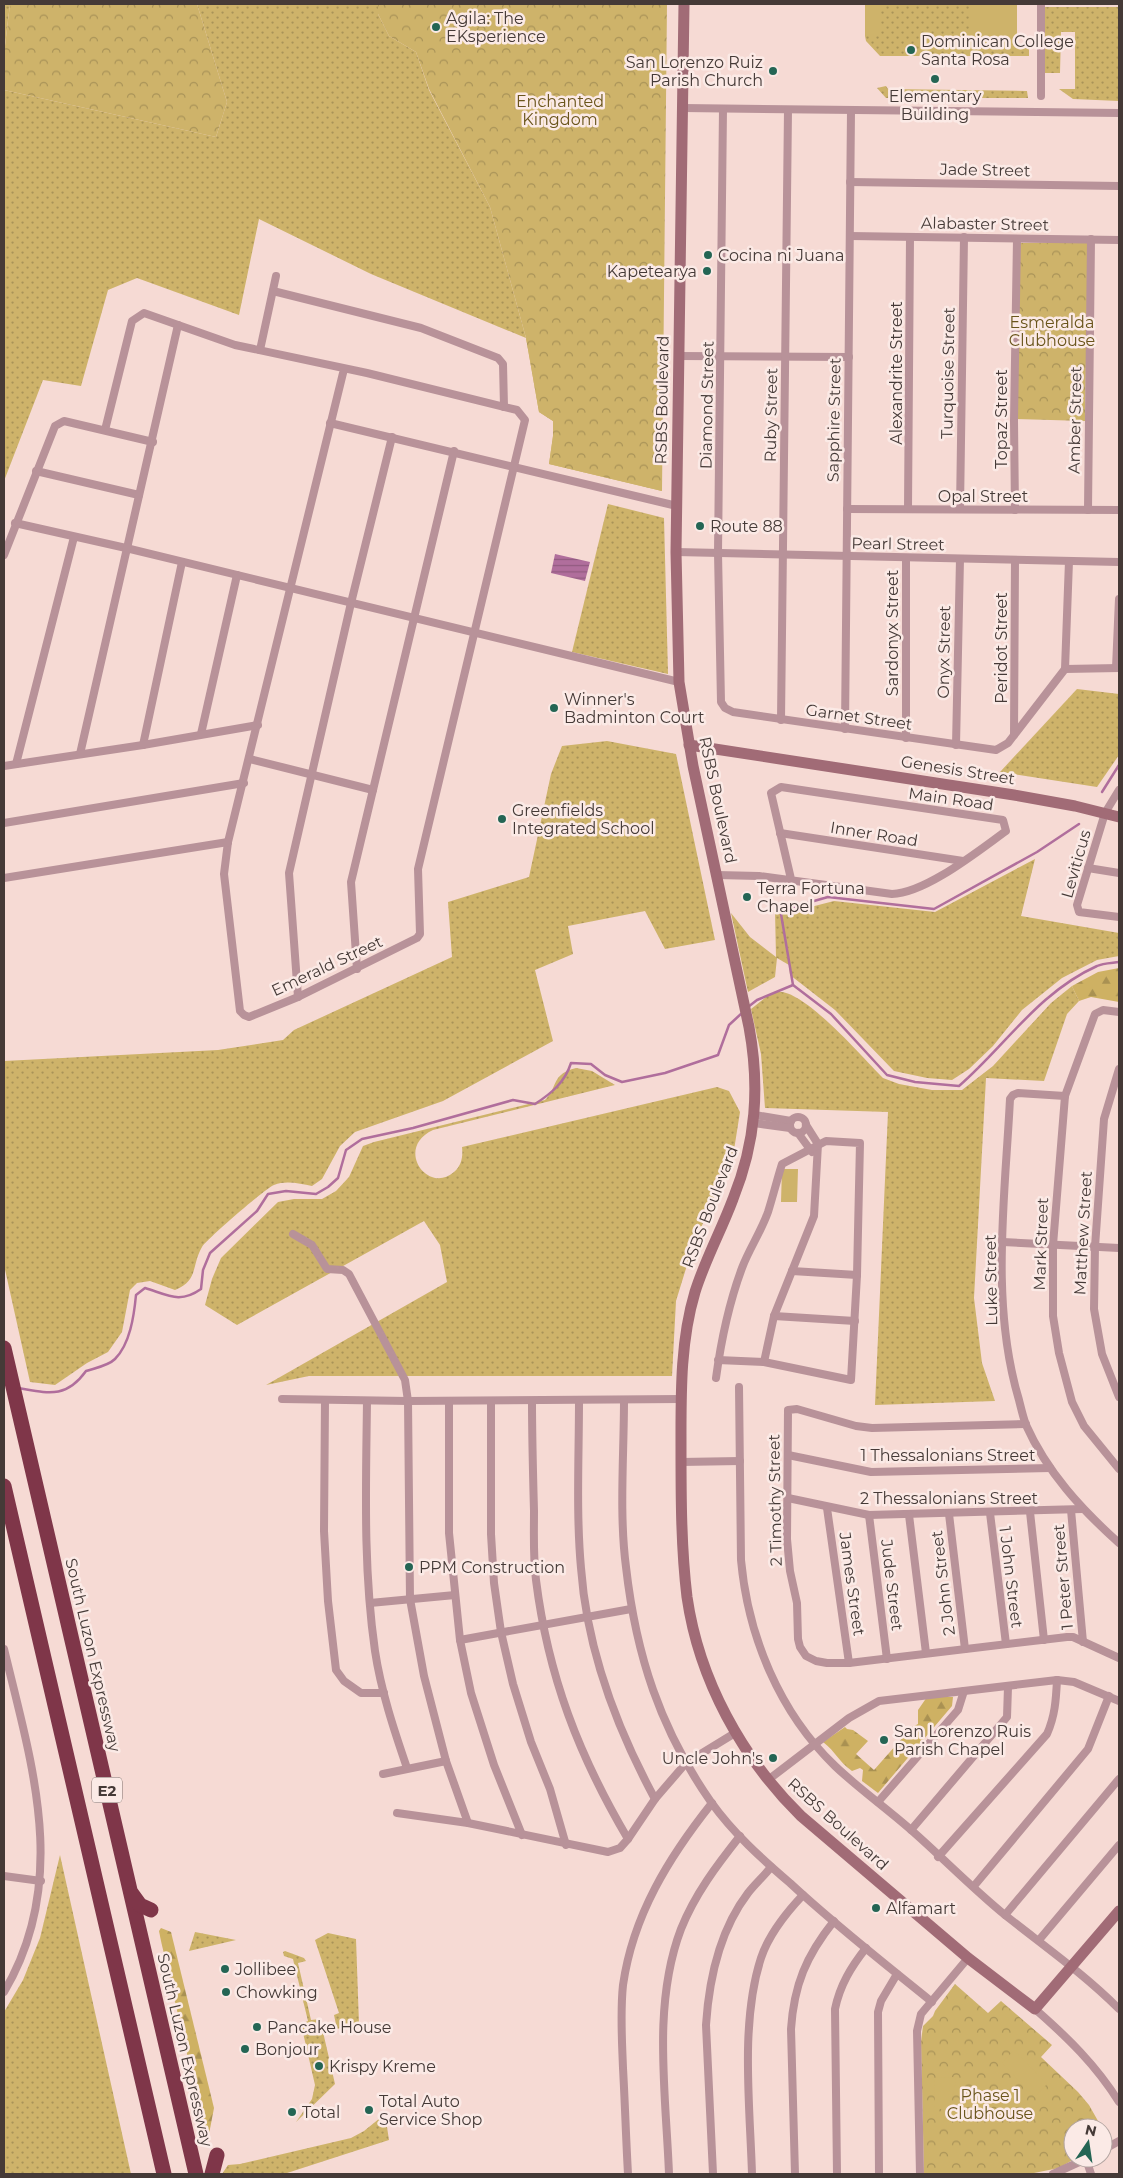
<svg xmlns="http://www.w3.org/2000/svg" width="1123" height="2178" font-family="Montserrat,sans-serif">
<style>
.grass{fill:url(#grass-dots)}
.forest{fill:url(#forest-firs)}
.park{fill:url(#park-crowns)}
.pitch{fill:#ceb36a}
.water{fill:url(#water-rules)}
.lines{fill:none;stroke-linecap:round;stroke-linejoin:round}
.stream{stroke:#b06e9c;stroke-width:2.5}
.street{stroke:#b89299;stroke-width:8}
.secondary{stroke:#a16b76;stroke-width:11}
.highway{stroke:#7f3649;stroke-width:15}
.poi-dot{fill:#246554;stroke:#fbeae6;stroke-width:2}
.labels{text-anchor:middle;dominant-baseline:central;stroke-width:5;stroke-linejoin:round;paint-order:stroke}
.shield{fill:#fbeae6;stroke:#7c6f6c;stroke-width:1}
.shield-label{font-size:15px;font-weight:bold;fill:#453a37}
.poi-label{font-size:16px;fill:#453a37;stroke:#fbeae6;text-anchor:start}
.park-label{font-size:16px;fill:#6a551b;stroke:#fbeae6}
.street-label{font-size:16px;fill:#453a37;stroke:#fbeae6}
</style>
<defs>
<pattern id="grass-dots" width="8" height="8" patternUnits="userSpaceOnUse" patternTransform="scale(1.25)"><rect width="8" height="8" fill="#ceb36a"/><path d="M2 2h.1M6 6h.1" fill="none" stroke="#a99358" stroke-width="1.8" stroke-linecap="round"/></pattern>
<pattern id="forest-firs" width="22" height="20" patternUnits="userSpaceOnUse" patternTransform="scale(1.25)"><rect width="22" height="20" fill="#ceb163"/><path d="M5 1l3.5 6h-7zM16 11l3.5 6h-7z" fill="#a99152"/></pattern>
<pattern id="park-crowns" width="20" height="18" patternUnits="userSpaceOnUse" patternTransform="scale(1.25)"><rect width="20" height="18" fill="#ceb36a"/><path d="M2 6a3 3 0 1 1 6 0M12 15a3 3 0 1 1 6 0" fill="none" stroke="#a99358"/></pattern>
<pattern id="water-rules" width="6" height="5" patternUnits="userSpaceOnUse" patternTransform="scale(1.25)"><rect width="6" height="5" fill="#b06e9c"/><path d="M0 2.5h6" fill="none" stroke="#915b80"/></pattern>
</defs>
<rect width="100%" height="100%" fill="#f6dad4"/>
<g class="grass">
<polygon points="4,4 10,4 4,54"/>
<polygon points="197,4 378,4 378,14 389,36 416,52 429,90 490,207 526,338 662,491 549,464 553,436 553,421 539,412 526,338 371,274 259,219 239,315 137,278 108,290 81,386 43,380 4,481 4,90 216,137 227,102"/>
<polygon points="880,4 971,4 971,45 1029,46 1029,56 880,56 866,41 865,36 880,36"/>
<polygon points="1041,7 1119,7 1119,101 1073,99 1059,89 1075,89 1075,32 1061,32 1060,73 1040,73"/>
<polygon points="886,86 888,89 1027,91 1028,98 886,98 877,88"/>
<polygon points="608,504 664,518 668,674 572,652"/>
<polygon points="1077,689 1119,694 1119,755 1097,787 1000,772"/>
<path d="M607 741 676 754 715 940 665 949 645 911 568 926 573 954 535 970 553 1041 443 1101 355 1132 340 1146 322 1179 312 1186C300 1184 287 1180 274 1185 266 1188 207 1239 202 1247 191 1266 199 1280 175 1290L150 1281 137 1283 130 1290 122 1332 108 1352 87 1363 55 1385 30 1382 4 1265V1061L218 1050 283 1040 294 1030 452 957 448 902 529 877 551 774 562 746Z"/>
<polygon points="1035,859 1021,916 1119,933 1119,956 1097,960 1062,978 1022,1010 993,1046 969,1069 952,1080 927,1078 894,1071 835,1010 790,975 789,965 777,958 775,977 748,992 731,913 750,937 776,957 775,911 783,904 794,913 799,910 834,901 935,912"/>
<path d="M1072 986 1079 1001 1067 1014 1044 1081 986 1078 974 1298 982 1363 995 1401 875 1405 888 1112 765 1108 761 1054 751 1009C758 1004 769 993 777 992 803 988 863 1058 883 1078L899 1084 932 1090H962L993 1066 1051 1003Z"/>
<path d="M576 1068 592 1071 615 1085 433 1130C394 1148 428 1195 454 1172 462 1165 463 1156 462 1147L717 1087 729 1091 740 1112 734 1150 692 1249 676 1301 672 1376H309L266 1385 447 1282 440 1245 424 1221 237 1325 205 1305 212 1279 221 1258 278 1202 294 1199H322L336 1191 349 1177 363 1146 374 1142 545 1100C559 1086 550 1075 576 1068Z"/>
<polygon points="60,1855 131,2174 4,2174 4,2012 23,1980 40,1938"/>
<polygon points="195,1932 236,1940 189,1951"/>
<polygon points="328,1933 356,1939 359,2024 337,2029 334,2015 339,2013 315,1940"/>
<polygon points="285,1951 304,1958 306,1961 298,1963 311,2020 320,2019 335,2084 296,2122 312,2099 315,2085 301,2024 308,2021 293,1959 284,1956 283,1952"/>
<polygon points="385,2114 389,2140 284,2174 222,2174 228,2165 240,2164 351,2138 364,2131"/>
</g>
<g class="forest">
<polygon points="1119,968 1119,1002 1091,997 1079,1001 1072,986 1098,972"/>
<path d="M927 1697H953L952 1706 878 1793 862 1781 863 1770 860 1768 852 1771C838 1761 836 1752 823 1742L845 1727 847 1729 853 1730 868 1741 856 1754 874 1770 912 1727 918 1724V1710Z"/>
<polygon points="161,1928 171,1932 214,2108 209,2134 206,2131 203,2123 161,1941 159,1931"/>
</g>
<g class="park">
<polygon points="10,4 197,4 227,102 216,137 4,90 4,54"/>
<polygon points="378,4 667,4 662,491 549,464 553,436 553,421 539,412 526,338 490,207 429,89 416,52 389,36 378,14"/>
<polygon points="1088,242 1085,421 1016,419 1019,243"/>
<polygon points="955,1984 988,2013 1001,2001 1052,2045 1041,2057 1078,2092 1089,2105 1102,2128 1073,2128 1073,2158 1076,2158 1059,2168 1029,2174 924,2174 921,2042 923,2026 933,2016 935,2011"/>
</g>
<g class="pitch">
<rect x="865" y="4" width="15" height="32"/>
<polygon points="971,4 1017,4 1017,46 971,45"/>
<polygon points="782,1169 798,1169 797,1202 781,1202"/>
<polygon points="1014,2050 1047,2084 1035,2097 1002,2063"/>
<path d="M956 2077C956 2089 950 2098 950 2109H935L934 2078Z"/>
</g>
<polygon class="water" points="555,554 590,562 585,581 551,573"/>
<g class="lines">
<g class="stream">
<polyline points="1102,792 1119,765"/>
<polyline points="793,985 781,914 793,907 828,897 934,909 1037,852 1079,824"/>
<path d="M748 1007 757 1000 793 985 831 1014 887 1075 915 1082 959 1086C1005 1046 1039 992 1097 966 1103 963 1112 963 1119 962"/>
<path d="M18 1388C48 1393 66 1399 86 1371 95 1368 108 1366 115 1359 130 1344 134 1316 136 1295L145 1288C168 1295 180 1304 201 1289L203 1270 210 1253 257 1211 268 1194 286 1191 316 1194 328 1187 338 1178 346 1150 362 1139 413 1128 513 1100 535 1104C552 1093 565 1082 571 1063L591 1064 605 1075 622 1082 665 1073 718 1055 729 1025 742 1013"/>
</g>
<g class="street">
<polyline points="1041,4 1041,96"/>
<polyline points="683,108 1119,113"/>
<polyline points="723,109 718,553 721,702 725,708 733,712 996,750 1008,743 1065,669 1119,668"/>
<polyline points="850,182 1119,186"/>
<polyline points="850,236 1119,240"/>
<polyline points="273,291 421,328 498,358 503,364 504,407"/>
<polyline points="260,350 276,276"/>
<polyline points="679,356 849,357"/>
<polyline points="330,423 677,506"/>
<polyline points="105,430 132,321 144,313 235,345 367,373 517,410 525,420 418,869 420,934 417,938 298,997 249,1017 244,1015 240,1011 224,874 228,842 344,369"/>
<polyline points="36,471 139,495"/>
<polyline points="847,509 1119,510"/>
<polyline points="908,509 910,237"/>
<polyline points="960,509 964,237"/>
<polyline points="1015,510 1014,421 1017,239"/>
<polyline points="1088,510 1091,239"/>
<polyline points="15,523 126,548 679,682"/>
<polyline points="676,552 1119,562"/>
<polyline points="4,555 55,426 64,421 153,442"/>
<polyline points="1116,668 1119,599"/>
<polyline points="1065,669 1069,561"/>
<polyline points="781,720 788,110"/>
<polyline points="845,729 851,111"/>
<polyline points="201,734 237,575"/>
<polyline points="1014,735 1015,560"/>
<polyline points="906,738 906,558"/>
<polyline points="143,745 182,562"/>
<polyline points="956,745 960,559"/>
<polyline points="80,754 178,325"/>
<polyline points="250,759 373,790"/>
<polyline points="16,764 74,537"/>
<polyline points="4,766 143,745 258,725"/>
<polyline points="1119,790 1105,813 1077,905 1079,912 1119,917"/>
<polyline points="4,823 244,783"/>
<polyline points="780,833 963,861"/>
<polyline points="1088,868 1119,873"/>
<path d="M717 875 759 876 892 894C926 893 978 851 1006 831L1003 820 781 787 771 793 791 879"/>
<polyline points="4,878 228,842"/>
<polyline points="357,969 351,882 454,451"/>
<polyline points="298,997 289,873 351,603 392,437"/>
<polyline points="1119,1012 1103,1010 1095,1014 1065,1096 1053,1245 1053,1316 1059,1353 1072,1402 1084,1426 1119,1469"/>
<polyline points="1119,1069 1104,1119 1095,1247 1094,1309 1102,1354 1119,1397"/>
<path d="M1065 1096 1018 1093 1013 1095 1010 1099C1005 1198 990 1303 1019 1400 1021 1408 1023 1417 1026 1425 1047 1472 1081 1509 1119 1543"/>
<polyline points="755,1115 791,1121"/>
<circle cx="798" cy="1125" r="8"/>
<polyline points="754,1123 790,1128"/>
<polyline points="798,1133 812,1152"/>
<polyline points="293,1234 312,1245 327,1269 343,1270 349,1274 405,1380 408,1401 410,1599 424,1676 446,1761 468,1823"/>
<polyline points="1003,1242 1119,1248"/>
<polyline points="792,1271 857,1275"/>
<polyline points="774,1316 855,1321"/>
<polyline points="764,1362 774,1316 814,1216 818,1144 806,1125"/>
<path d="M716 1378C721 1341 729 1303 742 1268 749 1249 761 1232 768 1212 773 1196 777 1180 782 1164L826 1141 860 1143 857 1275 851 1380 764 1362 718 1360"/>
<path d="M739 1387 741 1560C748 1636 779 1712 835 1766 858 1788 885 1807 910 1829 942 1857 972 1888 1005 1915 1044 1946 1084 1974 1119 2009"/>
<polyline points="282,1399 408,1401 681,1399"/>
<polyline points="325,1400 324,1531 328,1601 336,1670 344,1681 361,1693 384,1693"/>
<path d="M624 1400C624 1454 619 1514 626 1567 636 1655 660 1729 711 1802 733 1833 762 1859 790 1883 835 1925 884 1963 932 2002"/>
<path d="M367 1401C366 1484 363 1568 375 1651 381 1691 394 1730 407 1768"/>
<polyline points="449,1401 449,1533 460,1640 471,1693 494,1765 522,1835"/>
<polyline points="491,1401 491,1534 494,1583 501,1632 513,1684 531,1742 550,1789 566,1845"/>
<path d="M532 1401C532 1438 533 1474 534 1511 534 1534 533 1557 536 1580 548 1676 579 1756 628 1839"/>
<path d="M579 1401C579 1456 576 1513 581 1568 587 1651 616 1727 655 1799"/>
<polyline points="1026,1424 872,1428 856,1426 797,1409 788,1410 787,1539 790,1571 797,1603 798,1639 800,1647 806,1656 816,1661 827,1663 849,1663 1067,1637 1073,1637 1119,1658"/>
<polyline points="788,1455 871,1472 1050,1468"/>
<polyline points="681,1462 740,1461"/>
<polyline points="788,1498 869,1515 1082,1509"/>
<polyline points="827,1508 849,1663"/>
<polyline points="1071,1510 1083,1642"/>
<polyline points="1030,1512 1044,1640"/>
<polyline points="990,1513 1006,1644"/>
<polyline points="949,1514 965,1649"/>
<polyline points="869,1515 887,1659"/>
<polyline points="909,1515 926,1653"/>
<polyline points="370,1603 455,1595"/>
<polyline points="460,1640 631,1609"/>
<path d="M4 1649C32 1765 70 1881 4 1992"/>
<polyline points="383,1774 446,1761"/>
<polyline points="768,1780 849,1718 879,1701 1057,1680 1074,1682 1119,1701"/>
<polyline points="878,1802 958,1710 964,1691"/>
<polyline points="397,1813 468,1823 608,1852 620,1848 628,1839 655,1799 686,1763 735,1733"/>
<polyline points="911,1830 1007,1717 1008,1687"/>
<path d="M938 1857 1047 1734C1055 1716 1056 1700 1057 1680"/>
<polyline points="4,1876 41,1881"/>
<polyline points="974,1886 1088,1749 1109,1696"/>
<polyline points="1005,1915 1119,1779"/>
<polyline points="1039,1940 1119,1845"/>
<path d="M1035 2009C1067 2037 1096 2065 1119 2102"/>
<polyline points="1103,2150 1119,2141"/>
<polyline points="1086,2159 1091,2174"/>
<path d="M628 2174C626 2139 625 2104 623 2068 622 2040 620 2013 623 1985 633 1915 669 1857 712 1803"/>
<path d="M669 2174C666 2094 652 2005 681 1929 695 1894 717 1865 740 1836"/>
<path d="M713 2174 706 2025C709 1979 719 1931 748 1893 755 1884 764 1876 771 1867"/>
<path d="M752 2174C750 2106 740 2023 761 1958 769 1934 785 1914 803 1895"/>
<path d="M795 2174 791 2029C794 1985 806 1956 834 1921"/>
<path d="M837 2174 835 2009C840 1985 851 1967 866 1948"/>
<polyline points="879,2174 878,2012 881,2001 897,1974"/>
<polyline points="920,2174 917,2031 921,2014 968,1958"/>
<polyline points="1053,2174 1088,2158"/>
</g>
<g class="secondary">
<path d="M684 4 676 552 679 682 693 766 749 1027C760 1087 756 1142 733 1199 721 1231 705 1260 695 1292 680 1342 681 1395 681 1446 681 1496 681 1547 687 1597 699 1680 742 1758 801 1816L968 1958 1035 2009 1119 1911"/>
<polyline points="689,745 1014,795 1075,806 1119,817"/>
</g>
<g class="highway">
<polyline points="4,1348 196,2174"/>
<polyline points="4,1486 164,2174"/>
<polyline points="132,1894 140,1905 151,1910"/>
<polyline points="212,2174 217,2155"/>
</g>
</g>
<g class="poi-dot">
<circle cx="436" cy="27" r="5"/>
<circle cx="911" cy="50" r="5"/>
<circle cx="773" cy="71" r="5"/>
<circle cx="935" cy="79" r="5"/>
<circle cx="708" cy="255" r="5"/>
<circle cx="707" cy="271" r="5"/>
<circle cx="700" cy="526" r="5"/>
<circle cx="554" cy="708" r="5"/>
<circle cx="502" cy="819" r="5"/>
<circle cx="747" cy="897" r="5"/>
<circle cx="409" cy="1567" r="5"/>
<circle cx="884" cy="1740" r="5"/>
<circle cx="773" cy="1758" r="5"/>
<circle cx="876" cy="1908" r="5"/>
<circle cx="225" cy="1969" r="5"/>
<circle cx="226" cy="1992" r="5"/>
<circle cx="257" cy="2027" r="5"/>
<circle cx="245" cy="2049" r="5"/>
<circle cx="319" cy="2066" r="5"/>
<circle cx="369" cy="2110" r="5"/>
<circle cx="292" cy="2112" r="5"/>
</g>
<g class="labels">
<rect class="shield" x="92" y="1777.5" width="30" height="25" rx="4"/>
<g class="shield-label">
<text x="107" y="1790">E2</text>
</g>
<g class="poi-label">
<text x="446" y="18">Agila: The<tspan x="446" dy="18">EKsperience</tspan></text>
<text x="921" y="41">Dominican College<tspan x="921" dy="18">Santa Rosa</tspan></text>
<text x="763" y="62" text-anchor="end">San Lorenzo Ruiz<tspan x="763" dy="18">Parish Church</tspan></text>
<text x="935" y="96" text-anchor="middle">Elementary<tspan x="935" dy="18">Building</tspan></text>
<text x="718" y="255">Cocina ni Juana</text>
<text x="697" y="271" text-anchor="end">Kapetearya</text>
<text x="710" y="526">Route 88</text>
<text x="564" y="699">Winner's<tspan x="564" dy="18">Badminton Court</tspan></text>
<text x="512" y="810">Greenfields<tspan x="512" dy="18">Integrated School</tspan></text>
<text x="757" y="888">Terra Fortuna<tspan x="757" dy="18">Chapel</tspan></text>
<text x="419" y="1567">PPM Construction</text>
<text x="894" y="1731">San Lorenzo Ruis<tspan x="894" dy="18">Parish Chapel</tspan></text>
<text x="763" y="1758" text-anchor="end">Uncle John's</text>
<text x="886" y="1908">Alfamart</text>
<text x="235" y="1969">Jollibee</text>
<text x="236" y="1992">Chowking</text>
<text x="267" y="2027">Pancake House</text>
<text x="255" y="2049">Bonjour</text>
<text x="329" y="2066">Krispy Kreme</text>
<text x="379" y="2101">Total Auto<tspan x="379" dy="18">Service Shop</tspan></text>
<text x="302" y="2112">Total</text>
</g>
<g class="park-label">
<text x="560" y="101">Enchanted<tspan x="560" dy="18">Kingdom</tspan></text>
<text x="1052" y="322">Esmeralda<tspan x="1052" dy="18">Clubhouse</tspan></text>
<text x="990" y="2095">Phase 1<tspan x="990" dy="18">Clubhouse</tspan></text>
</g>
<g class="street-label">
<text transform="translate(985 170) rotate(1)">Jade Street</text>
<text transform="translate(985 224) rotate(1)">Alabaster Street</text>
<text transform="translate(896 373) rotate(-90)">Alexandrite Street</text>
<text transform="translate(948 373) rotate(-89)">Turquoise Street</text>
<text transform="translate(662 400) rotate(-89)">RSBS Boulevard</text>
<text transform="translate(707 405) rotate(-89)">Diamond Street</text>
<text transform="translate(771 415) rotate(-89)">Ruby Street</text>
<text transform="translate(1001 419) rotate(-90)">Topaz Street</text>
<text transform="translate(834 420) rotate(-89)">Sapphire Street</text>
<text transform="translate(1075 420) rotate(-89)">Amber Street</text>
<text x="983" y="496">Opal Street</text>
<text transform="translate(898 544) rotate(1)">Pearl Street</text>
<text transform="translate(892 633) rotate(-90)">Sardonyx Street</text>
<text transform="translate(1001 648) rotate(-90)">Peridot Street</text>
<text transform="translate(944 652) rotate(-89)">Onyx Street</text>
<text transform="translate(859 717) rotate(8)">Garnet Street</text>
<text transform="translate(958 770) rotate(9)">Genesis Street</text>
<text transform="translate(951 799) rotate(8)">Main Road</text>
<text transform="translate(718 800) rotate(78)">RSBS Boulevard</text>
<text transform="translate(874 834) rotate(9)">Inner Road</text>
<text transform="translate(1076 864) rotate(-74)">Leviticus</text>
<text transform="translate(327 966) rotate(-25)">Emerald Street</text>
<text transform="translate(710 1207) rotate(-69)">RSBS Boulevard</text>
<text transform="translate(1083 1233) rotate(-87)">Matthew Street</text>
<text transform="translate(1041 1244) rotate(-88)">Mark Street</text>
<text transform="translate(991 1280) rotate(-91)">Luke Street</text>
<text x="948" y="1455">1 Thessalonians Street</text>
<text x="949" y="1498">2 Thessalonians Street</text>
<text transform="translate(775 1500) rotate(-91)">2 Timothy Street</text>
<text transform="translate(1011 1577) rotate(83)">1 John Street</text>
<text transform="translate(1063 1577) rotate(-95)">1 Peter Street</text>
<text transform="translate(943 1583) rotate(-97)">2 John Street</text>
<text transform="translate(852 1584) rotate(82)">James Street</text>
<text transform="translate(892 1585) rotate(83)">Jude Street</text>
<text transform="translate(93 1655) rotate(77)">South Luzon Expressway</text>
<text transform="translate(838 1824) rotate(42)">RSBS Boulevard</text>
<text transform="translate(185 2050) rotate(77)">South Luzon Expressway</text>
</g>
</g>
<rect width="1123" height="2178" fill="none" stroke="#453a37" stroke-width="10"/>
<g transform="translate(1088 2143) rotate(13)"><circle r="24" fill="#fbeae6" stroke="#b2a4a0"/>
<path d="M0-4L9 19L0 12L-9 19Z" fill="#246554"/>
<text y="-8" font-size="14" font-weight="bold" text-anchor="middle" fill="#453a37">N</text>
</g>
</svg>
